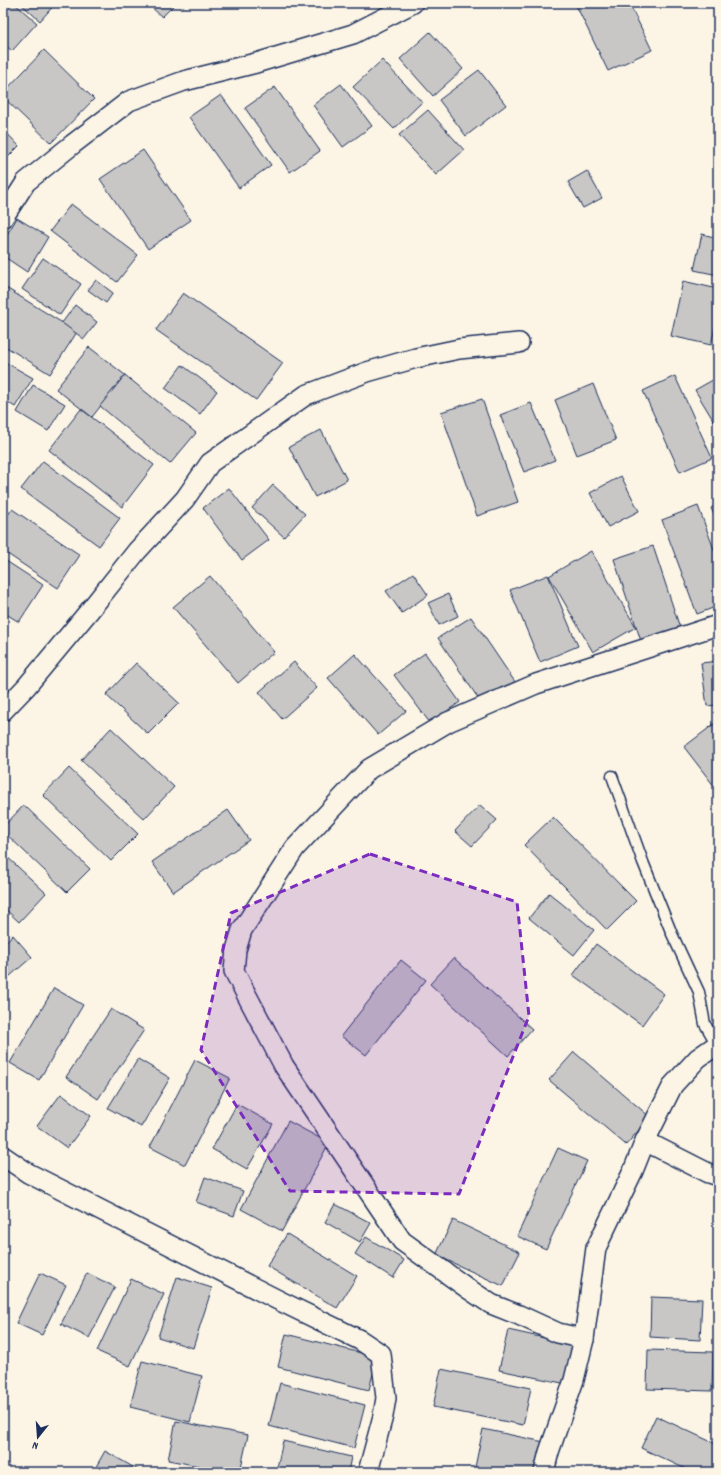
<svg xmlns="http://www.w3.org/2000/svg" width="721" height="1475" font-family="Dekko,sans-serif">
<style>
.building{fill:#c8c7c6;stroke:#1b2f5e}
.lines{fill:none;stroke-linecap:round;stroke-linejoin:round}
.service-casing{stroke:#1b2f5e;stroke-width:13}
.minor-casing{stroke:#1b2f5e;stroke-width:22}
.service{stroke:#fcf5e5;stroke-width:10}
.minor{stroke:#fcf5e5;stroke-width:19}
.marked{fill:#7b2cbf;fill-opacity:0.2;stroke:#7b2cbf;stroke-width:3;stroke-dasharray:8 5;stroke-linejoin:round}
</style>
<rect width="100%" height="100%" fill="#fcf5e5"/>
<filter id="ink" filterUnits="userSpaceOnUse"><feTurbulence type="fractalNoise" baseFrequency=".025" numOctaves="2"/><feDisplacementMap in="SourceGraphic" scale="8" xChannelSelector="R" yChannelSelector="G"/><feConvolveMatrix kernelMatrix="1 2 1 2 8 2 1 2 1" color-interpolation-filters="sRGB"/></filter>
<g filter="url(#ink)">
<g class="building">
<polygon points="3,3 14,3 37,23 12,51 3,43"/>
<polygon points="20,3 56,3 40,21"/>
<polygon points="147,3 176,3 162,17"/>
<polygon points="575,3 629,3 652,50 608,71"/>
<polygon points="430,32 463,69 433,96 400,59"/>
<polygon points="44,50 94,99 51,143 3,97 3,93"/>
<polygon points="382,60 422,102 394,129 353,87"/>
<polygon points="479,70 506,105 466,136 439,100"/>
<polygon points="341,84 372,126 343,147 313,105"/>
<polygon points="275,87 320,151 290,172 245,108"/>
<polygon points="221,95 271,165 239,188 189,117"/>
<polygon points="428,110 464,150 436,175 399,135"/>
<polygon points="3,129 19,146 3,162"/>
<polygon points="143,150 191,220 148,249 100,179"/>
<polygon points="587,171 602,198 583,208 568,182"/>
<polygon points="71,204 138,255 117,282 50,231"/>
<polygon points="17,218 48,237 27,272 3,256 3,241"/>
<polygon points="702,234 718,238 718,275 694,270"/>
<polygon points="43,258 81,284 60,315 22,289"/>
<polygon points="96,280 113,293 106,303 88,290"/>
<polygon points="683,281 718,289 718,314 711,345 671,336"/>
<polygon points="3,286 77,332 50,374 3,345"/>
<polygon points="183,293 283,363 256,400 156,330"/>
<polygon points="75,305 97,322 84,339 62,323"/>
<polygon points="89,347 125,375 92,417 56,389"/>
<polygon points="3,361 33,378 15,407 3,399"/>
<polygon points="182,365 217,391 200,414 165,388"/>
<polygon points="125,375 196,433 170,464 100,406"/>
<polygon points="675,376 712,458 680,472 643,391"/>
<polygon points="718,377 718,428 695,390"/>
<polygon points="593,384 616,440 577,455 555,400"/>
<polygon points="33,385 65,404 48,431 17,412"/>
<polygon points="482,399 518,502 477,516 441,412"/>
<polygon points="531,403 555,460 524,472 500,415"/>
<polygon points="81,409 154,465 122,507 49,450"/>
<polygon points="321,430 347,480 315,497 289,447"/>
<polygon points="43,461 120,518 99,546 21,489"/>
<polygon points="621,476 639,511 608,527 590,493"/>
<polygon points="273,485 305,514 284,537 252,508"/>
<polygon points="229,488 269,540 242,560 203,508"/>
<polygon points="718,504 718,524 711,508"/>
<polygon points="698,506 718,560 718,606 697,614 662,520"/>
<polygon points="12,509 80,555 58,588 3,551 3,522"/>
<polygon points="653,546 680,628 641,641 614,559"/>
<polygon points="591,551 636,627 593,652 549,576"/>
<polygon points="3,559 43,585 19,622 3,612"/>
<polygon points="413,573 428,595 402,613 386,591"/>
<polygon points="548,575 578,646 540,662 510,590"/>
<polygon points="210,576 274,652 238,683 173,607"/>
<polygon points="448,594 458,616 439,625 428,603"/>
<polygon points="471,617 515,682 482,704 438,638"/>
<polygon points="425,653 460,702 430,723 394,675"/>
<polygon points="355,654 406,711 378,735 328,678"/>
<polygon points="718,661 718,705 707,706 701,663"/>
<polygon points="294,662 317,688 282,719 259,692"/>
<polygon points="136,663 179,703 148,734 106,695"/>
<polygon points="718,721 718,791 684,747"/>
<polygon points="111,728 174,787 144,819 81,760"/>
<polygon points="69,768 138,834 111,861 43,795"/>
<polygon points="24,805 90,869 67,892 3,831 3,827"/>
<polygon points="480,805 497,820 472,846 455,831"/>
<polygon points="228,810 249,840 173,892 152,862"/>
<polygon points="553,817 636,901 607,930 524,845"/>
<polygon points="3,853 46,893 19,922 3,907"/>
<polygon points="549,893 594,930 574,955 529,918"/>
<polygon points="13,935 32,957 3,982 3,944"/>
<polygon points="596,944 664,994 642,1025 573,975"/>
<polygon points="454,958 532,1029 508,1056 430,984"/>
<polygon points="401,960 426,980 366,1055 341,1036"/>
<polygon points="54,988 83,1005 39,1080 10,1063"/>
<polygon points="111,1009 144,1030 98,1099 66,1077"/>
<polygon points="574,1052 650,1117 626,1145 549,1080"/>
<polygon points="138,1059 170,1078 141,1127 108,1108"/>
<polygon points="195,1060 230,1078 185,1165 150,1147"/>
<polygon points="61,1094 91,1116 67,1148 37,1126"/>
<polygon points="237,1104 273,1124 247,1169 212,1149"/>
<polygon points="288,1121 329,1143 282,1231 241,1209"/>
<polygon points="558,1148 587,1161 546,1249 517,1236"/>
<polygon points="205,1177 243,1191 234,1216 196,1202"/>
<polygon points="335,1204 371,1223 360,1242 325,1222"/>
<polygon points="453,1220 520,1252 503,1286 436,1255"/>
<polygon points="287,1234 357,1276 337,1308 267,1266"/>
<polygon points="366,1237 404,1260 393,1278 355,1254"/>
<polygon points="40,1273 66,1285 42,1335 16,1323"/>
<polygon points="87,1273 115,1287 89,1338 61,1324"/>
<polygon points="177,1277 212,1288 193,1348 158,1337"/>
<polygon points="131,1279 164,1294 130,1366 97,1351"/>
<polygon points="651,1297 702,1299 700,1340 650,1337"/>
<polygon points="508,1330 576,1345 567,1384 499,1370"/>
<polygon points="286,1334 377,1357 369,1390 278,1367"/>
<polygon points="648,1350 713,1352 712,1391 647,1389"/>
<polygon points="142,1361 202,1376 190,1422 130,1407"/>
<polygon points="441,1369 531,1388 523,1425 433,1407"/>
<polygon points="280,1383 365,1405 354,1448 269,1426"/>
<polygon points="656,1416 718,1445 718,1472 692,1472 641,1448"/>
<polygon points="176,1421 248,1435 240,1472 230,1472 168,1460"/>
<polygon points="483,1429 544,1442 538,1472 474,1472"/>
<polygon points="283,1441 351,1457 348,1472 276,1472"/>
<polygon points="105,1451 140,1471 140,1472 93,1472"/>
</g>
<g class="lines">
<defs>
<polyline id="service" points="612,776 643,862 672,934 699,992 705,1024 717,1045"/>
<g id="minor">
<polyline points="3,218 26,182 73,144 129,101 184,81 256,63 353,34 413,3"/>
<polyline points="3,711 26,687 90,610 137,551 185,499 210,463 306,395 367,372 416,358 459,349 519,343"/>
<polyline points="645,1141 708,1173 718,1176"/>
<polyline points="3,1156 28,1173 278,1300 360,1340 381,1354 386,1398 383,1416 368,1472"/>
<polyline points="584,1339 558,1333 519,1315 491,1304 467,1288 402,1241 284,1066 234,971 236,950 242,930 295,848 369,769 448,722 536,684 718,625"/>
<polyline points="544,1472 549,1452 574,1380 584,1339 596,1248 633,1171 645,1141 673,1085 698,1058 718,1044"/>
</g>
</defs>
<use href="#service" class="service-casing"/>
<use href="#minor" class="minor-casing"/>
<use href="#service" class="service"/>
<use href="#minor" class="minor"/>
</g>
</g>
<path class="marked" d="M370 854 517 902 529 1016 459 1194 290 1191 201 1050 231 913Z"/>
<rect width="721" height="1475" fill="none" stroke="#fcf5e5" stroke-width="16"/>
<rect x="8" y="8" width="705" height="1459" fill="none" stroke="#1b2f5e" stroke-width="1.5" filter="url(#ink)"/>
<g transform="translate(38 1437) rotate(197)" stroke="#fcf5e5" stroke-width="3" paint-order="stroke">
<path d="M0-3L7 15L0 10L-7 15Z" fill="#1b2f5e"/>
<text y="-6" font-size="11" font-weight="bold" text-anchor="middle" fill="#1b2f5e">N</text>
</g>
</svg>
